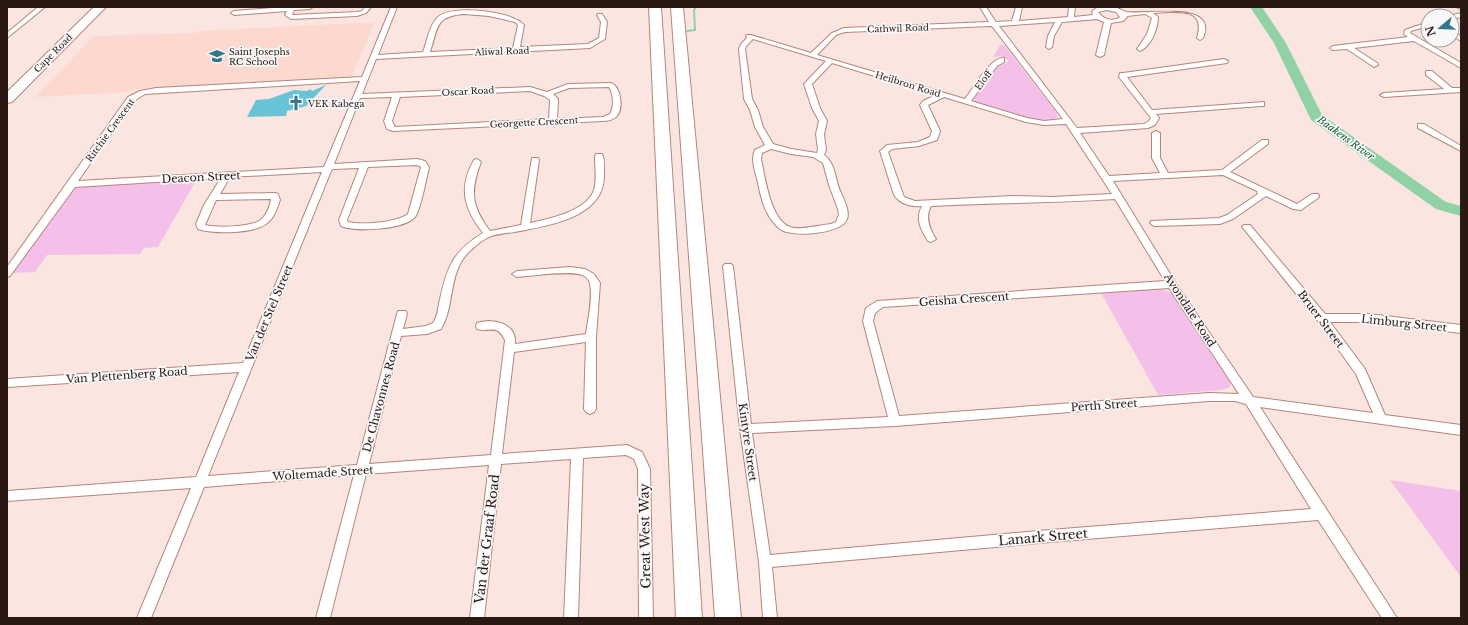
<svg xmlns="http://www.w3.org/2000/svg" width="1468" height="625" font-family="'Libre Baskerville',serif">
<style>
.built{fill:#fdd8cf}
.green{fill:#f4c0e9}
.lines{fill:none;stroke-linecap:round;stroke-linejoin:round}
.stream{stroke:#90d2a5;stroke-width:2}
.river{fill:#90d2a5;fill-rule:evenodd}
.building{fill:#68c3d7}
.minor-casing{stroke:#b58579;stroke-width:2}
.primary-casing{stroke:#b58579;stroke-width:2}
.motorway-casing{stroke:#b58579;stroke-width:2}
.minor{fill:#fff;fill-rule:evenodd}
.primary{fill:#fff;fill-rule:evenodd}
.motorway{fill:#fff;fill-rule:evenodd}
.labels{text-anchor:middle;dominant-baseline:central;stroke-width:3.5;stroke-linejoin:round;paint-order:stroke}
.far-street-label{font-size:9px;fill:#2a1813;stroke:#f8f8f8}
.far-poi-label{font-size:9px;fill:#2a1813;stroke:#f8f8f8;text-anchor:start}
.far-water-label{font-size:10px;font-style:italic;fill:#0f5b33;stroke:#f8f8f8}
.street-label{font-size:11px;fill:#2a1813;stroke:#f8f8f8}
.near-street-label{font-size:13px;fill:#2a1813;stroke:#f8f8f8}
</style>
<rect width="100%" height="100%" fill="#fbe5e0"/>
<polygon class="built" points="375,22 352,76 344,80 134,89 129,92 35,97 94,36 196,33 198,31"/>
<g class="green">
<path d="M1000 45H1004L1057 113V118C1033 126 1005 111 981 104L975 101 974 98 996 66 1008 62V60L1000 56 993 57Z"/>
<polygon points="197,179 158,247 144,248 140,254 47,255 35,272 12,273 69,192 77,187 87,185"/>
<polygon points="1161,289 1175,294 1230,379 1230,387 1222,390 1158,395 1101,293"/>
<polygon points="1390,480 1461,491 1461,577"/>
</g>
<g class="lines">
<polyline class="stream" points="687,31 695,30 694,10 696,7"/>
<polygon class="river" points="1250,7 1262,7 1286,43 1322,115 1446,202 1461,206 1461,216 1436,209 1311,120 1274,43"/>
</g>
<polygon class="building" points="326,85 306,106 287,111 286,116 247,117 256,100 269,99 294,90 307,91 310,89 312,91"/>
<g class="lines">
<defs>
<g id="minor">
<polygon points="38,7 45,7 7,38 7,33"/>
<polygon points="285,7 313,7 310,9 294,10 292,15 357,12 362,11 365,7 371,7 366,13 357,16 291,19 285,15 287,11 234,15 231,13 234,11"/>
<path d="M391 7H397L378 55 423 52C427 42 429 26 437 18 449 4 513 11 524 25L520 47 588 44 599 38 601 22 597 15 598 14H602L607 22 605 39 590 48 376 59 362 94 530 87 547 92 568 84 611 83C621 86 624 110 616 117 612 120 607 121 603 121L393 131 387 129 384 121 392 97 360 98 334 164 417 159 425 161 429 167C427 176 420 212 415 217 404 230 355 232 341 226L339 220 359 168 333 169 331 171 208 476 357 465 397 314 398 311H406L407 314 403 329 426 326 433 323C438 316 438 307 440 299 447 267 453 251 483 233 464 209 458 188 474 160L477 159 481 162C470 191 471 206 490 231L521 225 532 158H538L539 160 530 223C549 219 587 211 594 190 597 179 595 167 595 156L596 154H602C605 160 604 169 604 175 605 218 547 226 515 232 507 233 498 234 491 236 484 239 476 245 471 250 447 271 456 304 441 329L427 334 401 336 369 464 491 455 505 340C496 323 491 333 477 329L476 326 477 323C493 318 517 323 515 344L586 334C588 319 593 298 590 284 589 280 586 276 582 275 569 270 533 276 517 277L512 274 517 271 570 267 585 269 594 274 600 283 596 337V409L594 412 590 414 586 412 584 409 586 342 514 352 502 454 627 445 642 452 650 469 653 618H639L638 469 634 459 626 455 583 458 578 618H564L571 459 501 464 484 618H470L489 465 366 474 330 618H316L354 475 204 487 151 618H137L191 488 7 501V491L196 477 239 372 7 387V379L243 363 322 172 230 177 220 194 275 193 278 194 280 200C277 208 274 219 266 224 252 234 214 234 198 229L196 224 204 205 221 178 75 187 10 276 7 277V267L128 97 140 91 156 88 362 77ZM464 14 489 16 515 22 518 25 513 48 430 52C438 28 435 16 464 14ZM360 81 324 167 78 181 134 101 145 94ZM609 87C614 95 614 107 610 114L603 117 557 119 558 99 553 94 569 88ZM530 91 544 96 550 100 549 119 395 127 392 121 400 97ZM417 165 421 167 408 214C396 223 362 225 348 222L347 220 368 167ZM271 199C270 206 266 217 259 221 248 227 218 228 205 225L216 200Z"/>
<path d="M980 7H986L996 22 1012 21 1016 7H1022L1019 21 1068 17 1069 7H1075L1074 17 1093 15 1092 12C1097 5 1109 5 1117 8 1120 9 1123 11 1126 12 1147 15 1219 0 1203 38L1200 40 1197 38C1207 5 1174 12 1153 13L1158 17C1158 28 1151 47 1140 51L1137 49 1147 34 1152 18 1145 14 1127 16V17L1123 21 1111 23 1104 55 1100 57 1096 55 1104 22 1097 19 1062 22 1054 36 1052 47 1049 49 1046 47 1048 36 1055 22 999 26 1077 128 1144 124 1149 121 1151 118 1119 77 1120 73H1123L1224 59 1228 61 1227 63 1127 77 1152 110 1264 102V106H1261L1156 114 1159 118 1155 125 1148 128 1080 133 1109 176 1160 173 1152 158V133L1156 131 1160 133V158L1168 173 1222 170 1262 140H1268V144L1230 172 1297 204 1312 194H1318L1319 196 1318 198 1301 210 1293 209 1266 196 1233 219 1220 224 1154 226 1150 223 1151 221 1219 218 1227 215 1255 196 1258 194 1257 191 1223 175 1113 181 1175 282 1253 397 1373 413 1356 374 1318 321 1244 229 1242 227 1244 225H1250L1325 314H1369L1461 325V333L1369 322H1330L1365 369 1385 415 1461 425V435L1260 407 1397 618H1382L1318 520 1050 542 772 567 777 618H763L759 562 740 429 723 266 725 264H731L733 266 751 424 888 417 863 321 866 308 877 301 1165 281 1115 199C1054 203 992 203 931 206 925 217 929 228 936 239L931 242 928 241C921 230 915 219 922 206 911 207 900 204 894 195L880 151 887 145 918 142 930 137 932 131 920 105 923 101 936 95 832 63 812 84 820 108 827 121 824 134 826 150 824 155C836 163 835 181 841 193 844 200 850 211 847 219 842 234 791 238 780 229 766 218 761 199 758 183 756 173 750 160 755 150L765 145 755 127 750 110 744 99 739 49 741 44 747 38 746 36 747 35H751L811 53 832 33 844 28 989 22ZM1107 10 1116 12 1120 17C1113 22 1104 20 1098 12ZM992 26 1063 119 1044 121 1027 118 971 101 997 66 1004 62V58C990 57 973 89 965 99L817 55 836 35 845 32ZM753 39 826 61 804 84 812 108 819 121 816 134 818 150 817 153 791 149 773 144 763 127 758 110 752 99 745 49 746 46ZM944 97 1026 122 1044 125 1066 124 1112 194 1052 197 1013 196 915 201 904 197 888 152 892 149 919 146 937 140 940 131 928 105ZM771 149 791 154 813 157 823 163 829 185 838 209 839 214 836 222 831 224C820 225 806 229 794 228 771 226 765 177 761 159L762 153ZM1169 288 1239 394 1209 393 899 416 873 321 875 313 883 307ZM1209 401H1235L1246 404 1311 509 1050 530 770 555 752 433 895 426Z"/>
<polygon points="1457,7 1461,7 1461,9 1458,8"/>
<polygon points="1461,13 1461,17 1452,19 1452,16 1449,16"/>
<polygon points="1428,22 1428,26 1411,31 1410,33 1461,63 1461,68 1414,41 1354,48 1377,63 1378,65 1374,67 1347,49 1333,50 1330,48 1333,46 1408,37 1404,34 1405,30"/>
<polygon points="1453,34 1457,34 1461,36 1461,41 1453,36"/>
<polygon points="1426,71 1432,71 1452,88 1461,88 1461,92 1384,97 1380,95 1384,93 1444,89 1426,75"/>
<polygon points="1418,124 1424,124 1461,146 1461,151 1418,128"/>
</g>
<polygon id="primary" points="94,7 106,7 12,102 7,103 7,92"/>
<g id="motorway">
<polygon points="649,7 661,7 702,618 676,618"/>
<polygon points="671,7 683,7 741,618 715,618"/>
</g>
</defs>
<use href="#minor" class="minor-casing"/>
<use href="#primary" class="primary-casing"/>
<use href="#motorway" class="motorway-casing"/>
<use href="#minor" class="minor"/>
<use href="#primary" class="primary"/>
<use href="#motorway" class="motorway"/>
</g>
<defs>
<symbol id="school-bare" viewBox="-9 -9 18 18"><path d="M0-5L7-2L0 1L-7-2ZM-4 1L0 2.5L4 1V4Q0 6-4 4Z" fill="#337786" stroke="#f8f8f8" stroke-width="2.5" paint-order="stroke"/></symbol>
<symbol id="church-bare" viewBox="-9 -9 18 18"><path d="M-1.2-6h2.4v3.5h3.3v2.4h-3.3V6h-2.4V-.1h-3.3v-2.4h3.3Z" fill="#337786" stroke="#f8f8f8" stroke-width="2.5" paint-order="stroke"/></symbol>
</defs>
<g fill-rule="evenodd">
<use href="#school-bare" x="206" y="45" width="22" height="22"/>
<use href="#church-bare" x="285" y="92" width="22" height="22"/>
</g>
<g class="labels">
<g class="far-street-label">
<text transform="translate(898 28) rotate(-2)">Cathwil Road</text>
<text transform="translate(502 51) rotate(-2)">Aliwal Road</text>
<text transform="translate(53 53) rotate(-45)">Cape Road</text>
<text transform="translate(983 80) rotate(-54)">Eloff</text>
<text transform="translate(908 84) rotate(17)">Heilbron Road</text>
<text transform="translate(468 91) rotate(-3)">Oscar Road</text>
<text transform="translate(534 122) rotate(-3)">Georgette Crescent</text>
<text transform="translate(110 130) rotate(-54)">Ritchie Crescent</text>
</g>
<g class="far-poi-label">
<text x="229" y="51">Saint Josephs<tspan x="229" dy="10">RC School</tspan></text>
<text x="308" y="103">VEK Kabega</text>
</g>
<g class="far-water-label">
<text transform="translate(1346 138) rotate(36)">Baakens River</text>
</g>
<g class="street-label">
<text transform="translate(201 177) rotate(-3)">Deacon Street</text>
<text transform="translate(964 299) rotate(-4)">Geisha Crescent</text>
<text transform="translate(1190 310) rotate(57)">Avondale Road</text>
<text transform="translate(269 313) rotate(-67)">Van der Stel Street</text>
<text transform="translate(1321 319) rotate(53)">Bruer Street</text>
<text transform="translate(1404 323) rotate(6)">Limburg Street</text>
<text transform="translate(127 375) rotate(-4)">Van Plettenberg Road</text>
<text transform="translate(381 397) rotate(-75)">De Chavonnes Road</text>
<text transform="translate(1104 405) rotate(-4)">Perth Street</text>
<text transform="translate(748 442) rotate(82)">Kintyre Street</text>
<text transform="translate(323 473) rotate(-4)">Woltemade Street</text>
</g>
<g class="near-street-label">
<text transform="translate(645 536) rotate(-91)">Great West Way</text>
<text transform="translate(1043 537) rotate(-5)">Lanark Street</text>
<text transform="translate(487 539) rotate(-83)">Van der Graaf Road</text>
</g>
</g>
<rect width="1468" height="625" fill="none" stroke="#2a1813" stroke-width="16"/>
<g transform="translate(1440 28) rotate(251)"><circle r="19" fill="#f8f8f8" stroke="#a69e9c"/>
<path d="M0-3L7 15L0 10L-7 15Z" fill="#337786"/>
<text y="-6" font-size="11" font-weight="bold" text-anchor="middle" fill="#2a1813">N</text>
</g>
</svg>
